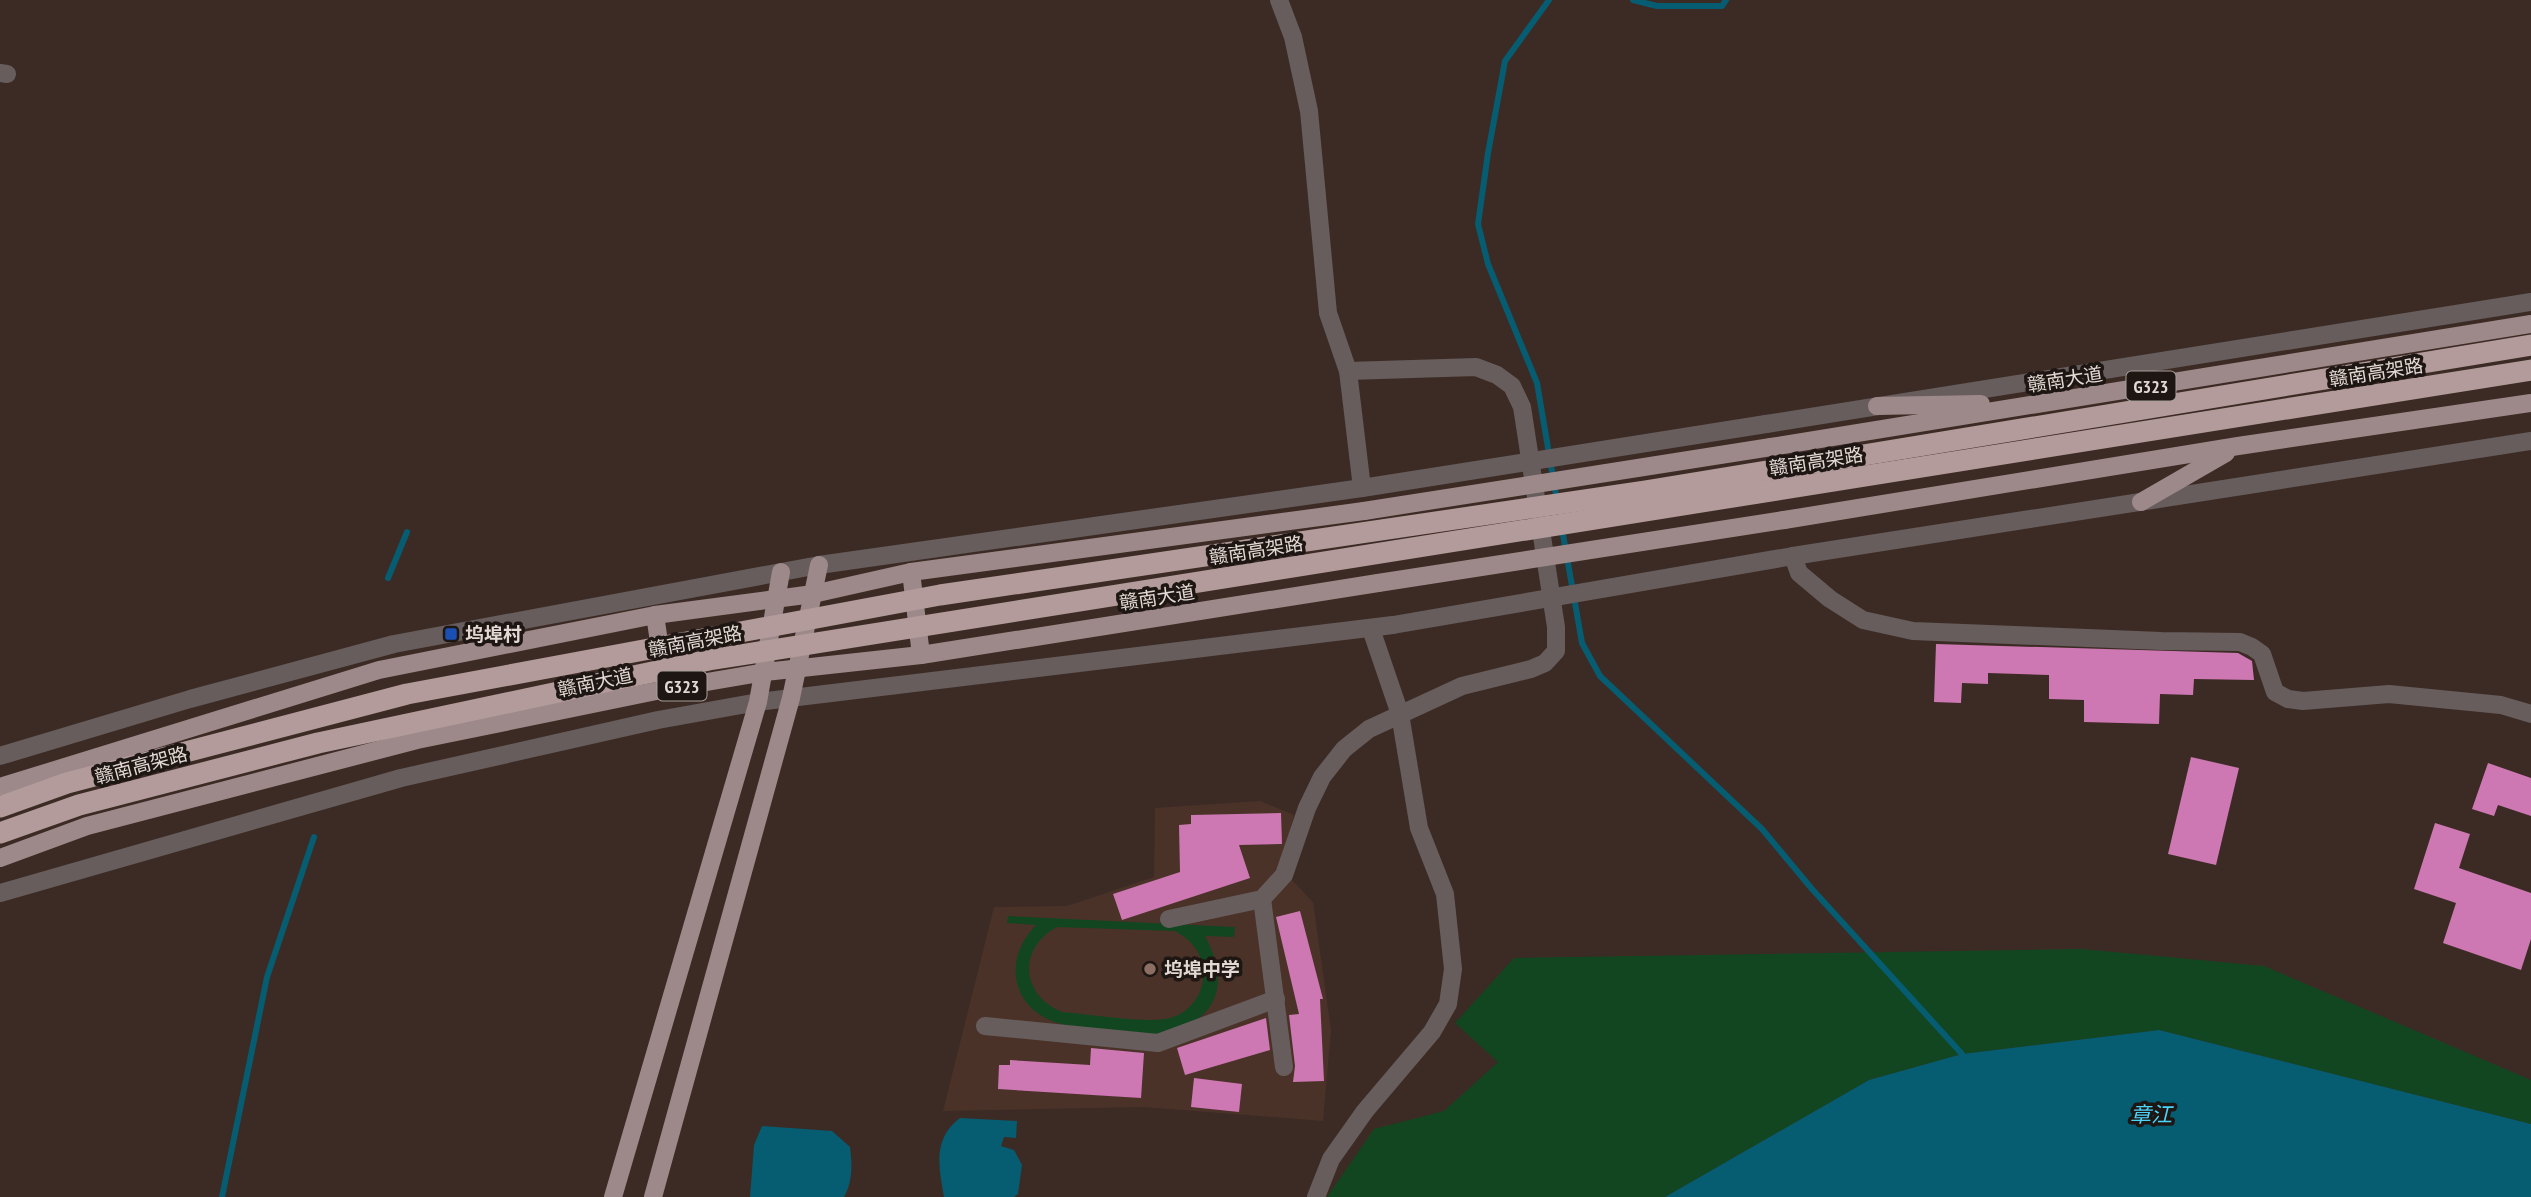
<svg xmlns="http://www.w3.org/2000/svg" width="2531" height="1197" font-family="'PT Sans Narrow','Noto Sans SC',sans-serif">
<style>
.built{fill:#4a3229}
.green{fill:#124621;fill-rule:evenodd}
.water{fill:#065c70}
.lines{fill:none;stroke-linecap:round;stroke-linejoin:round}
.stream{stroke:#065c70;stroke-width:6}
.building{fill:#cd78b3}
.minor{stroke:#675d5d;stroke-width:18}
.major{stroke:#9e898a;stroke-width:18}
.minor-bridge{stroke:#675d5d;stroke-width:18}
.major-bridge{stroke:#9e898a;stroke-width:18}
.highway-bridge{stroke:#b39b9b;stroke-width:21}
.transit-dot{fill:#1a4fb4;stroke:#1d1613;stroke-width:2.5}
.education-dot{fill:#8d6e63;stroke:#1d1613;stroke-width:2.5}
.labels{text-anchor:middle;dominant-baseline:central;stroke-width:7;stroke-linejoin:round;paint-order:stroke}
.shield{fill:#1d1613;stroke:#a89e99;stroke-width:2}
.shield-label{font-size:18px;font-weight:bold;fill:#e3d8d3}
.street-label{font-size:19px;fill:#e3d8d3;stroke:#1d1613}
.poi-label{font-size:19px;font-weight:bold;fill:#e3d8d3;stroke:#1d1613;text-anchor:start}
.water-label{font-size:21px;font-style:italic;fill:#4ad5fb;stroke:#1d1613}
</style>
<rect width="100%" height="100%" fill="#3c2b24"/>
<polygon class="built" points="1260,801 1294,815 1280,868 1313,902 1331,1030 1323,1121 1144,1107 943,1111 994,907 1067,906 1154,877 1155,808"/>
<g class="green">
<path d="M1008 916 1235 927 1234 937 1205 936C1233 988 1215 1024 1157 1035 1149 1037 1139 1034 1130 1033 1109 1030 1087 1028 1065 1025 1013 1014 1000 962 1036 925L1007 923ZM1057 927 1175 931C1190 939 1201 951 1203 968 1206 990 1192 1012 1170 1018 1149 1024 1087 1014 1062 1012 1020 995 1018 948 1057 927Z"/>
<polygon points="2082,949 2264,966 2531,1080 2531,1124 2159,1030 1962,1054 1869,1080 1665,1197 1327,1197 1374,1129 1444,1111 1498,1062 1455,1023 1514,958"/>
</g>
<g class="water">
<polygon points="2159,1030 2531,1124 2531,1197 1665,1197 1869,1080 1962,1054"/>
<path d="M960 1118 1017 1121 1016 1138 1004 1137 1001 1146 1014 1150 1022 1165 1018 1194 1014 1197H944C939 1168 932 1139 960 1118Z"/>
<path d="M762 1126 832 1131 850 1147C852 1164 853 1181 844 1197H750L754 1145Z"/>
</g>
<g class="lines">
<g class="stream">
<polyline points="1549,0 1505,61 1488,153 1478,224 1488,264 1537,383 1557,501"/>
<polyline points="1633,0 1657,6 1722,6 1726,0"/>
<polyline points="1562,529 1582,643 1600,676 1762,829 1812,889 1962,1054 1963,1062"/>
<polyline points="388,578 407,532"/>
<polyline points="222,1197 267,977 314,837"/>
</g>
</g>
<g class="building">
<polygon points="1936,644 2238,653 2252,661 2254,680 2194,679 2193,695 2160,694 2159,724 2084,722 2084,700 2049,699 2049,675 1988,673 1988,684 1962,683 1961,703 1934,702"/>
<polygon points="2191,757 2239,768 2216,865 2168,854"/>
<polygon points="2488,763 2531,778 2531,816 2498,805 2494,816 2472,809"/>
<polygon points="1281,813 1282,844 1239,845 1250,878 1122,920 1113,894 1180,872 1179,825 1191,824 1191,815"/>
<polygon points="2435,823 2470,834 2459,868 2531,893 2531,939 2521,970 2443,943 2456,903 2414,889"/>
<polygon points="1300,911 1323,999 1320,999 1324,1081 1293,1082 1295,1066 1289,1015 1299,1014 1276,917"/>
<polygon points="1266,1018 1270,1050 1185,1075 1177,1048"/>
<polygon points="1091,1048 1144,1053 1141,1098 998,1089 999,1065 1010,1065 1010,1060 1090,1065"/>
<polygon points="1194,1078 1242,1084 1239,1112 1191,1107"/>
</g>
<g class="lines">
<g class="minor">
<polyline points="0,73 7,74"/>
<polyline points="1766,424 2531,302"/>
<polyline points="2531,441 1793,556 1799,573 1830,599 1863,620 1913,631 2161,641 2240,642 2252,647 2262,654 2275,692 2288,699 2303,701 2389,694 2501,705 2531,714"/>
<polyline points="0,756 190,699 394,644 819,565 1362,488 1348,371 1328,313 1309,111 1293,37 1279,0"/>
<polyline points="0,893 401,778 658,720 758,702 1393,625"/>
<polyline points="1262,899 1284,1067"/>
<polyline points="1169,919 1262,899 1284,875 1307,808 1322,777 1344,749 1369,729 1462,686 1531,669 1545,663 1556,651 1556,627 1522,407 1512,386 1497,375 1476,367 1348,371"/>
<polyline points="985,1026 1158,1043 1276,999"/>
<polyline points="1316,1197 1331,1159 1365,1111 1432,1032 1448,1004 1453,969 1445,894 1419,828 1400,714 1371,629"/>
</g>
<g class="major">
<polyline points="1877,406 1981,404"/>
<polyline points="1771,447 2531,324"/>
<polyline points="2141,502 2226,453"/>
<polyline points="1784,520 2238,446 2531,403"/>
<polyline points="911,572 921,655"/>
<polyline points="655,615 665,682"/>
<polyline points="0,787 379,670 655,615 813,594 911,572 1364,511"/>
<polyline points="0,858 87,826 417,740 666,689 765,672 921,655 1378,583"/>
<polyline points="613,1197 758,702 781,572"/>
<polyline points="653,1197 791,698 819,565"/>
</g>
<g class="minor-bridge">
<polyline points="1362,488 1766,424"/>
<polyline points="1393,625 1793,556"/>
</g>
<g class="major-bridge">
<polyline points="1364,511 1771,447"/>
<polyline points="1378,583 1784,520"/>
</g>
<g class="highway-bridge">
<polyline points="0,807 67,783 407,694 940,595 1646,491 2531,345"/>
<polyline points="0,833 79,805 318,743 709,660 2531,370"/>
</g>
</g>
<rect class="transit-dot" x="444" y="627" width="14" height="14" rx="3.5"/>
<circle class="education-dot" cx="1150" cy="969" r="7"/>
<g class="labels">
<g class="shield">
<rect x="2126.5" y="371.5" width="49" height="29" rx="5"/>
<rect x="657.5" y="671.5" width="49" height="29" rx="5"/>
</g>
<g class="shield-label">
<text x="2151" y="386">G323</text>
<text x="682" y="686">G323</text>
</g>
<g class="street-label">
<text transform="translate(2376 372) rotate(-9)">赣南高架路</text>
<text transform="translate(2065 379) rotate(-9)">赣南大道</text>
<text transform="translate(1816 461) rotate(-9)">赣南高架路</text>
<text transform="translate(1256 550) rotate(-9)">赣南高架路</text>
<text transform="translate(1157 597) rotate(-9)">赣南大道</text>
<text transform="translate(695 641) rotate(-11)">赣南高架路</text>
<text transform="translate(595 682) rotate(-12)">赣南大道</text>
<text transform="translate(141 765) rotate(-15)">赣南高架路</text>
</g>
<g class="poi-label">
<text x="465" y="634">坞埠村</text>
<text x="1164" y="969">坞埠中学</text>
</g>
<g class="water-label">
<text x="2151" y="1114">章江</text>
</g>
</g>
</svg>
